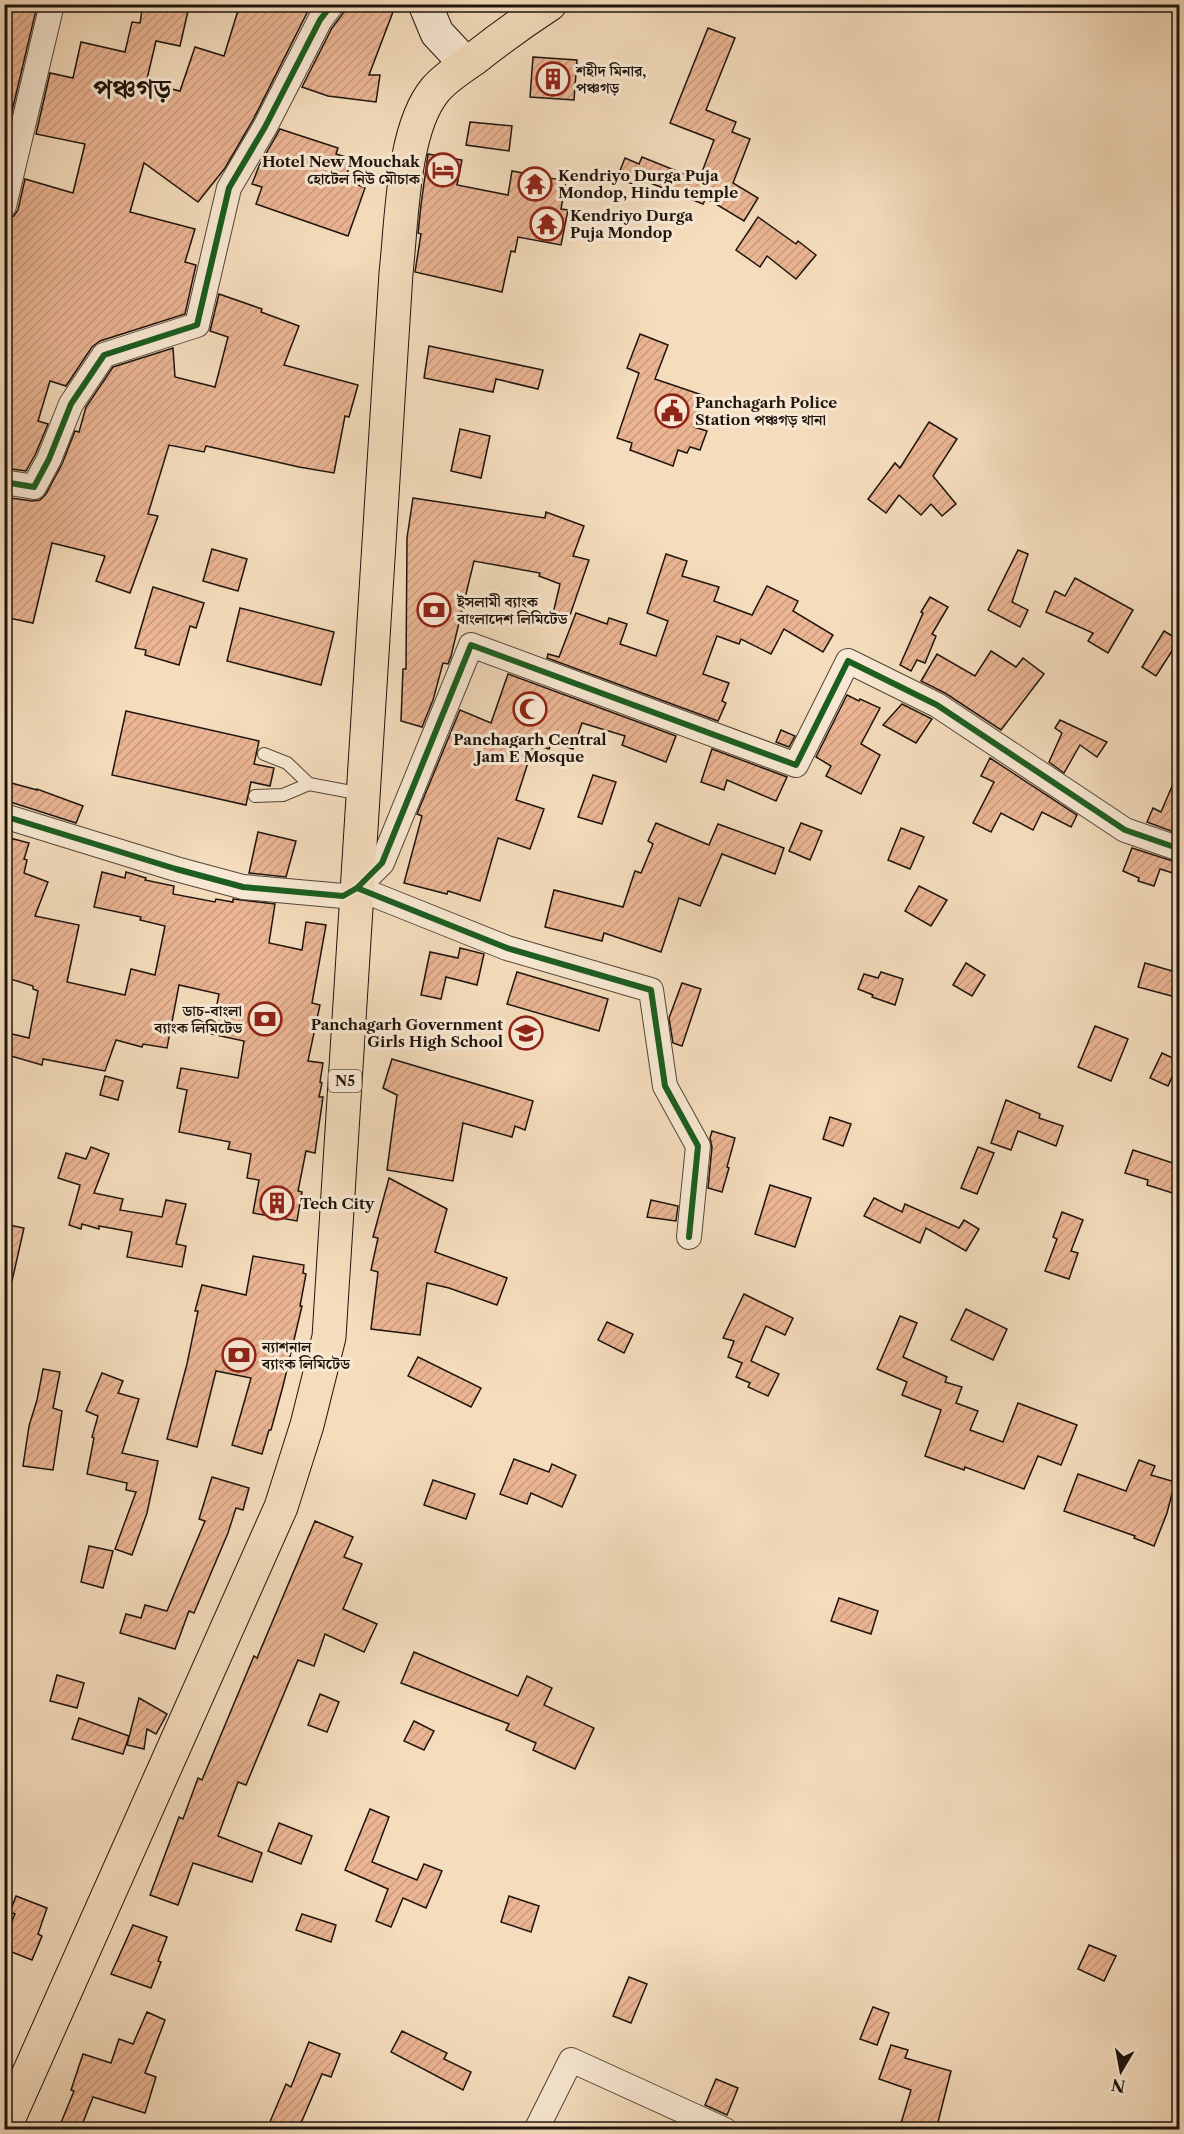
<svg xmlns="http://www.w3.org/2000/svg" width="1184" height="2134" font-family="'Libre Caslon Text','Noto Serif Bengali',serif">
<style>
.building{fill:url(#building-hatch);stroke:#1e140d;stroke-width:1.5}
.lines{fill:none;stroke-linecap:round;stroke-linejoin:round}
.lane-casing{stroke:#544639;stroke-width:14}
.street-casing{stroke:#544639;stroke-width:26}
.secondary-casing{stroke:#1e140d;stroke-width:35}
.highway-casing{stroke:#1e140d;stroke-width:35}
.lane{stroke:#f8e8d3;stroke-width:12}
.street{stroke:#f8e8d3;stroke-width:24}
.secondary{stroke:#f8e8d3;stroke-width:33}
.highway{stroke:#f4dcbc;stroke-width:33}
.cycleway-casing{stroke:#f8e8d3;stroke-width:10}
.cycleway{stroke:#1b5e20;stroke-width:6}
.labels{text-anchor:middle;dominant-baseline:central;stroke-width:6;stroke-linejoin:round;paint-order:stroke}
.shield{fill:#f8e8d3;stroke:#5f5448;stroke-width:1.5}
.shield-label{font-size:14px;font-weight:bold;fill:#1e140d}
.poi-label{font-size:15px;font-weight:bold;fill:#1e140d;stroke:#f8e8d3;text-anchor:start}
.town-label{font-size:27px;font-weight:bold;fill:#1e140d;stroke:#f8e8d3}
</style>
<defs>
<pattern id="building-hatch" width="6" height="6" patternUnits="userSpaceOnUse" patternTransform="scale(1.5)"><rect width="6" height="6" fill="#ebb594"/><path d="M-1 1l2-2M0 6l6-6M5 7l2-2" fill="none" stroke="#c99b7e"/></pattern>
</defs>
<rect width="100%" height="100%" fill="#f4dcbc"/>
<filter id="stains"><feTurbulence type="fractalNoise" baseFrequency=".00333" numOctaves="4"/><feColorMatrix values="0 0 0 0 .2 0 0 0 0 .09 0 0 0 0 .02 0 0 0 .5 -.17"/></filter>
<radialGradient id="worn" r=".72"><stop offset=".6" stop-color="#630" stop-opacity="0"/><stop offset="1" stop-color="#630" stop-opacity=".3"/></radialGradient>
<g class="building">
<polygon points="4,4 37,6 8,128 4,127"/>
<polygon points="143,4 188,11 180,46 156,41 146,83 180,91 195,47 224,56 240,4 314,4 307,13 253,120 225,168 198,202 144,163 130,212 195,229 185,262 196,265 185,314 100,341 92,347 66,386 50,381 38,421 48,424 36,453 26,471 4,468 4,220 14,216 18,210 25,179 73,193 85,144 36,134 50,73 73,78 81,42 125,52 132,22 140,23"/>
<polygon points="346,4 396,4 369,75 380,75 376,102 328,96 302,87 332,28 344,12"/>
<polygon points="708,28 735,38 706,110 736,122 732,132 750,139 733,183 758,198 744,221 706,198 703,204 643,180 640,187 617,178 625,158 639,164 642,157 699,180 714,140 670,123"/>
<polygon points="533,57 577,60 574,100 530,97"/>
<polygon points="470,122 512,126 509,151 466,145"/>
<polygon points="280,129 338,148 336,154 352,159 345,179 365,188 348,236 256,204 262,187 252,184 259,166"/>
<polygon points="428,154 462,160 457,185 508,195 512,171 566,181 561,209 568,210 561,245 518,237 515,252 511,251 502,292 415,272 421,234 418,233 421,205"/>
<polygon points="758,217 796,244 798,241 816,255 796,279 767,256 760,267 736,250"/>
<polygon points="219,294 262,309 261,312 299,326 284,365 358,385 349,417 345,416 334,473 299,467 206,446 204,452 169,445 148,514 158,516 130,593 96,581 105,556 52,543 33,623 4,617 4,497 32,501 40,500 46,494 62,464 75,431 79,432 86,407 113,367 173,348 175,377 215,387 228,337 210,331"/>
<polygon points="640,334 668,345 655,379 705,396 694,427 707,431 700,450 690,447 687,453 678,450 673,466 630,450 632,443 617,438 639,373 627,368"/>
<polygon points="429,346 543,370 538,389 496,379 493,392 424,378"/>
<polygon points="929,422 957,439 933,476 956,504 942,516 931,504 921,515 899,495 886,513 868,499 895,463 900,468"/>
<polygon points="460,429 490,436 481,478 451,471"/>
<polygon points="413,498 545,518 546,512 584,526 573,556 589,560 568,621 552,618 560,584 539,576 540,573 474,561 451,656 448,664 443,663 433,700 422,727 401,721 403,669 406,669 407,538"/>
<polygon points="212,549 247,559 238,591 203,581"/>
<polygon points="1018,550 1028,554 1012,602 1028,610 1020,627 988,610"/>
<polygon points="666,554 687,561 682,576 719,587 714,601 752,615 767,586 798,601 793,611 833,635 823,652 784,629 771,654 741,639 739,644 717,636 703,674 729,683 722,701 726,703 718,721 547,658 548,654 559,657 576,613 607,624 609,618 627,624 620,644 656,656 668,621 647,613"/>
<polygon points="1075,578 1133,610 1108,653 1088,641 1093,633 1046,612 1055,591 1065,596"/>
<polygon points="153,587 204,603 196,628 190,626 179,665 145,655 146,650 135,648"/>
<polygon points="930,597 948,607 932,634 936,636 925,663 917,660 911,671 900,665 923,613 921,612"/>
<polygon points="240,608 334,632 321,685 227,661"/>
<polygon points="1164,631 1179,640 1156,676 1142,667"/>
<polygon points="991,651 1016,667 1023,658 1044,674 1001,730 945,693 921,681 937,654 975,676"/>
<polygon points="508,674 676,736 666,762 622,745 625,736 582,723 573,749 552,742 549,749 534,744 516,800 544,809 530,849 498,838 480,901 448,891 447,894 404,883 422,816 417,814 460,710 491,723"/>
<polygon points="847,695 859,701 860,699 880,708 861,744 880,755 861,794 826,776 831,766 816,757"/>
<polygon points="902,704 932,719 916,743 883,725"/>
<polygon points="126,711 259,741 254,764 274,768 270,786 251,782 246,805 112,775"/>
<polygon points="1060,720 1107,742 1097,757 1080,745 1064,773 1049,762 1062,733 1055,728"/>
<polygon points="781,730 795,736 789,747 776,742"/>
<polygon points="712,749 787,777 776,801 727,780 724,790 701,782"/>
<polygon points="990,758 1077,815 1071,827 1042,812 1033,830 1001,813 991,832 973,823 994,782 981,776"/>
<polygon points="1179,770 1179,834 1147,822 1153,808 1161,812"/>
<polygon points="593,775 616,782 602,824 578,817"/>
<polygon points="4,781 37,790 37,789 83,806 76,823 4,800"/>
<polygon points="656,823 709,845 718,824 784,848 775,874 722,854 700,906 679,898 661,952 604,933 602,941 545,927 554,890 623,907 635,871 641,873 653,844 648,841"/>
<polygon points="801,823 822,831 810,860 789,851"/>
<polygon points="901,828 924,837 910,869 888,860"/>
<polygon points="258,832 296,841 286,877 249,873"/>
<polygon points="10,838 29,843 24,859 27,860 24,873 48,882 35,916 79,925 67,982 125,995 131,969 155,975 165,926 140,920 141,917 94,907 102,872 125,878 126,872 146,878 145,880 174,886 173,894 215,902 216,899 233,902 233,899 275,904 269,943 302,950 306,922 326,925 312,1003 320,1005 308,1061 323,1063 320,1082 322,1083 319,1097 323,1097 315,1153 306,1151 298,1191 302,1192 297,1221 253,1213 259,1180 247,1178 251,1154 228,1149 230,1142 179,1132 187,1090 177,1088 181,1068 238,1078 244,1041 211,1034 219,994 179,985 167,1048 143,1044 142,1047 116,1040 105,1071 43,1059 42,1065 4,1054 4,1032 29,1038 38,991 33,989 33,986 4,977 4,856"/>
<polygon points="1132,848 1179,863 1179,875 1160,869 1154,886 1138,881 1139,878 1123,871"/>
<polygon points="919,886 947,900 931,926 905,911"/>
<polygon points="460,948 484,954 477,985 446,977 441,999 421,995 430,952 458,958"/>
<polygon points="966,963 985,975 972,996 953,985"/>
<polygon points="1145,963 1179,973 1179,998 1138,987"/>
<polygon points="517,972 608,999 599,1031 507,1004"/>
<polygon points="881,972 903,979 895,1005 872,997 873,995 858,989 864,974 878,978"/>
<polygon points="682,983 701,989 682,1046 673,1043 669,1018"/>
<polygon points="1095,1026 1128,1039 1111,1081 1078,1067"/>
<polygon points="1162,1053 1179,1061 1168,1086 1150,1078"/>
<polygon points="392,1059 533,1101 525,1130 515,1126 512,1137 463,1123 453,1181 387,1170 397,1095 383,1088"/>
<polygon points="105,1076 123,1081 118,1100 100,1095"/>
<polygon points="1006,1100 1040,1114 1039,1118 1063,1126 1056,1146 1018,1131 1011,1150 991,1143"/>
<polygon points="830,1117 851,1124 843,1146 823,1139"/>
<polygon points="712,1131 735,1138 727,1167 729,1168 722,1192 708,1188 712,1147 710,1138"/>
<polygon points="91,1147 109,1154 94,1193 123,1199 120,1210 162,1217 166,1200 186,1204 176,1244 186,1246 182,1267 127,1257 132,1232 99,1226 99,1229 82,1224 81,1229 69,1225 80,1185 58,1178 66,1153 86,1159"/>
<polygon points="978,1147 994,1153 977,1194 961,1188"/>
<polygon points="1133,1150 1179,1165 1179,1195 1147,1185 1148,1180 1125,1173"/>
<polygon points="389,1178 447,1209 435,1252 507,1278 497,1305 449,1288 427,1283 420,1335 371,1329 378,1272 371,1270 378,1238 373,1237"/>
<polygon points="770,1185 811,1198 795,1247 755,1234"/>
<polygon points="874,1198 902,1212 905,1204 959,1228 964,1220 979,1229 966,1251 926,1228 920,1243 864,1216"/>
<polygon points="651,1200 678,1206 676,1221 647,1217"/>
<polygon points="1062,1212 1083,1220 1071,1251 1078,1253 1069,1279 1045,1271 1057,1239 1053,1237"/>
<polygon points="4,1224 24,1228 12,1281 4,1280"/>
<polygon points="253,1256 304,1265 303,1273 306,1274 300,1306 302,1306 283,1386 271,1430 269,1430 262,1454 232,1445 251,1378 216,1371 197,1447 167,1439 187,1364 198,1311 195,1311 202,1285 246,1295"/>
<polygon points="744,1294 793,1318 785,1335 766,1326 751,1361 779,1374 768,1396 748,1387 750,1383 736,1377 742,1363 728,1357 734,1341 723,1338"/>
<polygon points="966,1309 1007,1329 993,1360 951,1340"/>
<polygon points="900,1316 917,1323 903,1357 947,1377 945,1382 962,1387 956,1403 978,1411 970,1430 1003,1442 1018,1403 1077,1425 1061,1465 1038,1456 1024,1489 965,1467 964,1470 925,1456 941,1410 902,1395 907,1382 877,1369"/>
<polygon points="607,1322 633,1334 624,1353 598,1340"/>
<polygon points="418,1357 481,1388 471,1407 408,1376"/>
<polygon points="43,1369 60,1372 53,1408 62,1411 53,1470 23,1466 29,1426 37,1400"/>
<polygon points="102,1373 123,1381 118,1393 139,1399 122,1453 158,1461 147,1513 132,1555 115,1549 136,1492 126,1490 127,1483 87,1474 94,1438 92,1437 98,1416 86,1411"/>
<polygon points="514,1459 549,1472 552,1464 576,1475 562,1507 531,1493 527,1504 500,1494"/>
<polygon points="1139,1460 1155,1466 1151,1475 1175,1482 1167,1513 1154,1546 1134,1538 1135,1536 1064,1511 1078,1474 1126,1491"/>
<polygon points="212,1477 249,1488 243,1510 236,1508 228,1533 194,1613 189,1611 175,1649 120,1633 126,1614 141,1618 145,1605 167,1611 205,1521 199,1519"/>
<polygon points="433,1480 475,1494 466,1519 424,1505"/>
<polygon points="315,1521 353,1537 344,1557 362,1564 343,1609 377,1624 364,1652 325,1634 314,1666 298,1660 246,1785 238,1782 218,1836 262,1853 252,1882 193,1863 178,1905 150,1895 179,1817 183,1819 198,1778 202,1780 254,1656 257,1658"/>
<polygon points="89,1546 113,1551 103,1588 81,1582"/>
<polygon points="839,1598 878,1611 871,1634 831,1621"/>
<polygon points="414,1652 518,1696 527,1676 552,1688 544,1705 594,1728 575,1769 533,1750 536,1743 506,1730 509,1724 401,1683"/>
<polygon points="57,1675 84,1683 77,1708 50,1701"/>
<polygon points="320,1694 339,1702 327,1732 308,1725"/>
<polygon points="139,1698 167,1714 156,1734 147,1729 144,1749 127,1745"/>
<polygon points="79,1718 129,1736 123,1754 72,1739"/>
<polygon points="414,1721 434,1731 424,1750 404,1741"/>
<polygon points="370,1809 389,1817 372,1862 417,1880 424,1864 442,1871 426,1908 403,1898 391,1927 376,1921 388,1889 345,1870"/>
<polygon points="279,1823 312,1836 301,1864 268,1851"/>
<polygon points="16,1896 47,1908 38,1934 42,1936 32,1960 4,1949 4,1939 15,1914 10,1912"/>
<polygon points="509,1896 539,1906 531,1932 501,1922"/>
<polygon points="302,1914 336,1925 331,1942 296,1930"/>
<polygon points="133,1925 167,1937 158,1961 161,1962 151,1988 111,1974"/>
<polygon points="1089,1945 1116,1956 1104,1981 1078,1969"/>
<polygon points="629,1977 647,1984 631,2023 613,2016"/>
<polygon points="873,2007 889,2013 877,2045 860,2039"/>
<polygon points="147,2012 165,2020 145,2073 156,2077 145,2113 93,2097 80,2130 58,2130 74,2091 71,2090 83,2054 111,2063 119,2039 133,2044"/>
<polygon points="402,2031 447,2053 444,2059 471,2072 463,2090 391,2052"/>
<polygon points="309,2042 340,2054 331,2077 322,2074 298,2130 282,2130 269,2124 286,2084 291,2087"/>
<polygon points="891,2045 908,2050 905,2058 951,2071 936,2130 899,2130 911,2090 879,2079"/>
<polygon points="716,2079 738,2088 727,2115 705,2105"/>
</g>
<g class="lines">
<defs>
<g id="lane">
<polyline points="264,754 287,763 309,784"/>
<polyline points="255,796 283,795 309,784 362,794"/>
</g>
<g id="street">
<polyline points="4,206 52,4"/>
<polyline points="4,482 34,487 49,459 71,404 104,355 197,325 229,188 265,127 320,20 332,4"/>
<polyline points="4,816 176,869 243,887 343,896 357,888 382,863 471,645 796,765 848,661 937,705 1125,830 1180,849"/>
<polyline points="357,888 507,948 651,990 665,1086 698,1146 689,1237"/>
<polyline points="536,2130 571,2060 725,2130"/>
</g>
<polyline id="secondary" points="425,4 437,33 466,64"/>
<path id="highway" d="M4 2129 281 1507 307 1425 329 1337 396 273C402 221 402 130 435 90 446 77 461 68 475 58 499 39 524 21 550 4"/>
</defs>
<use href="#lane" class="lane-casing"/>
<use href="#street" class="street-casing"/>
<use href="#secondary" class="secondary-casing"/>
<use href="#highway" class="highway-casing"/>
<use href="#lane" class="lane"/>
<use href="#street" class="street"/>
<use href="#secondary" class="secondary"/>
<use href="#highway" class="highway"/>
<defs>
<g id="cycleway">
<polyline points="4,482 34,487 49,459 71,404 104,355 197,325 229,188 265,127 320,20 332,4"/>
<polyline points="4,816 176,869 243,887 343,896 357,888 382,863 471,645 796,765 848,661 937,705 1125,830 1180,849"/>
<polyline points="357,888 507,948 651,990 665,1086 698,1146 689,1237"/>
</g>
</defs>
<use href="#cycleway" class="cycleway-casing"/>
<use href="#cycleway" class="cycleway"/>
</g>
<defs>
<symbol id="building-ring" viewBox="-11 -11 22 22"><circle r="9.5" fill="#f8e8d3" stroke="#8f2418" stroke-width="1.5"/><path d="M-4-6H4V6H1V3H-1V6H-4ZM-2.5-4.3h1.7v1.8h-1.7ZM.8-4.3h1.7v1.8H.8ZM-2.5-1h1.7V.8h-1.7ZM.8-1h1.7V.8H.8Z" fill="#8f2418"/></symbol>
<symbol id="hotel-ring" viewBox="-11 -11 22 22"><circle r="9.5" fill="#f8e8d3" stroke="#8f2418" stroke-width="1.5"/><path d="M-6-4.5h1.5V1H6V5H4.5V3h-9V5H-6ZM-4 0a1.8 1.8 0 1 1 3.6 0ZM.5 0V-2.5h3Q6-2.5 6 0Z" fill="#8f2418"/></symbol>
<symbol id="temple-ring" viewBox="-11 -11 22 22"><circle r="9.5" fill="#f8e8d3" stroke="#8f2418" stroke-width="1.5"/><path d="M0-6L5-2H3V0L6.5 2.5H4V6H1.5V3h-3V6H-4V2.5H-6.5L-3 0V-2H-5Z" fill="#8f2418"/></symbol>
<symbol id="civic-ring" viewBox="-11 -11 22 22"><circle r="9.5" fill="#f8e8d3" stroke="#8f2418" stroke-width="1.5"/><path d="M-.6-6.5H3V-4.5H.6V-3L4-1V1h2V6H-6V1h2V-1L-.6-3ZM-1.2 2.5V6h2.4V2.5Z" fill="#8f2418"/></symbol>
<symbol id="bank-ring" viewBox="-11 -11 22 22"><circle r="9.5" fill="#f8e8d3" stroke="#8f2418" stroke-width="1.5"/><path d="M-6-4H6V4H-6ZM0-2.3a2.3 2.3 0 1 0 0 4.6a2.3 2.3 0 1 0 0-4.6Z" fill="#8f2418"/></symbol>
<symbol id="mosque-ring" viewBox="-11 -11 22 22"><circle r="9.5" fill="#f8e8d3" stroke="#8f2418" stroke-width="1.5"/><path d="M3.5-4.9A6 6 0 1 0 3.5 4.9A5 5 0 1 1 3.5-4.9Z" fill="#8f2418"/></symbol>
<symbol id="university-ring" viewBox="-11 -11 22 22"><circle r="9.5" fill="#f8e8d3" stroke="#8f2418" stroke-width="1.5"/><path d="M0-5L7-2L0 1L-7-2ZM-4 1L0 2.5L4 1V4Q0 6-4 4Z" fill="#8f2418"/></symbol>
</defs>
<g fill-rule="evenodd">
<use href="#building-ring" x="534" y="60" width="38" height="38"/>
<use href="#hotel-ring" x="424" y="151" width="38" height="38"/>
<use href="#temple-ring" x="516" y="165" width="38" height="38"/>
<use href="#temple-ring" x="528" y="205" width="38" height="38"/>
<use href="#civic-ring" x="653" y="392" width="38" height="38"/>
<use href="#bank-ring" x="415" y="591" width="38" height="38"/>
<use href="#mosque-ring" x="511" y="690" width="38" height="38"/>
<use href="#bank-ring" x="246" y="1000" width="38" height="38"/>
<use href="#university-ring" x="507" y="1014" width="38" height="38"/>
<use href="#building-ring" x="258" y="1184" width="38" height="38"/>
<use href="#bank-ring" x="220" y="1336" width="38" height="38"/>
</g>
<g class="labels">
<rect class="shield" x="328.5" y="1070" width="33" height="22" rx="4.5"/>
<g class="shield-label">
<text x="345" y="1081">N5</text>
</g>
<g class="poi-label">
<text x="576" y="70">শহীদ মিনার,<tspan x="576" dy="17">পঞ্চগড়</tspan></text>
<text x="420" y="161" text-anchor="end">Hotel New Mouchak<tspan x="420" dy="17">হোটেল নিউ মৌচাক</tspan></text>
<text x="558" y="175">Kendriyo Durga Puja<tspan x="558" dy="17">Mondop, Hindu temple</tspan></text>
<text x="570" y="215">Kendriyo Durga<tspan x="570" dy="17">Puja Mondop</tspan></text>
<text x="695" y="402">Panchagarh Police<tspan x="695" dy="17">Station পঞ্চগড় থানা</tspan></text>
<text x="457" y="601">ইসলামী ব্যাংক<tspan x="457" dy="17">বাংলাদেশ লিমিটেড</tspan></text>
<text x="530" y="739" text-anchor="middle">Panchagarh Central<tspan x="530" dy="17">Jam E Mosque</tspan></text>
<text x="242" y="1010" text-anchor="end">ডাচ-বাংলা<tspan x="242" dy="17">ব্যাংক লিমিটেড</tspan></text>
<text x="503" y="1024" text-anchor="end">Panchagarh Government<tspan x="503" dy="17">Girls High School</tspan></text>
<text x="300" y="1203">Tech City</text>
<text x="262" y="1346">ন্যাশনাল<tspan x="262" dy="17">ব্যাংক লিমিটেড</tspan></text>
</g>
<g class="town-label">
<text x="132" y="88">পঞ্চগড়</text>
</g>
</g>
<rect width="1184" height="2134" fill="none" stroke="#f4dcbc" stroke-width="24"/>
<rect x="6" y="6" width="1172" height="2122" fill="none" stroke="#1e140d" stroke-width="3"/>
<rect x="12" y="12" width="1160" height="2110" fill="none" stroke="#1e140d" stroke-width="1.5"/>
<g transform="translate(1121 2071) rotate(190)" stroke="#f8e8d3" stroke-width="4.5" paint-order="stroke">
<path d="M0-4.5L10 22L0 15L-10 22Z" fill="#1e140d"/>
<text y="-9" font-size="16" font-weight="bold" text-anchor="middle" fill="#1e140d">N</text>
</g>
<rect width="100%" height="100%" filter="url(#stains)"/>
<rect width="100%" height="100%" fill="url(#worn)"/>
</svg>
